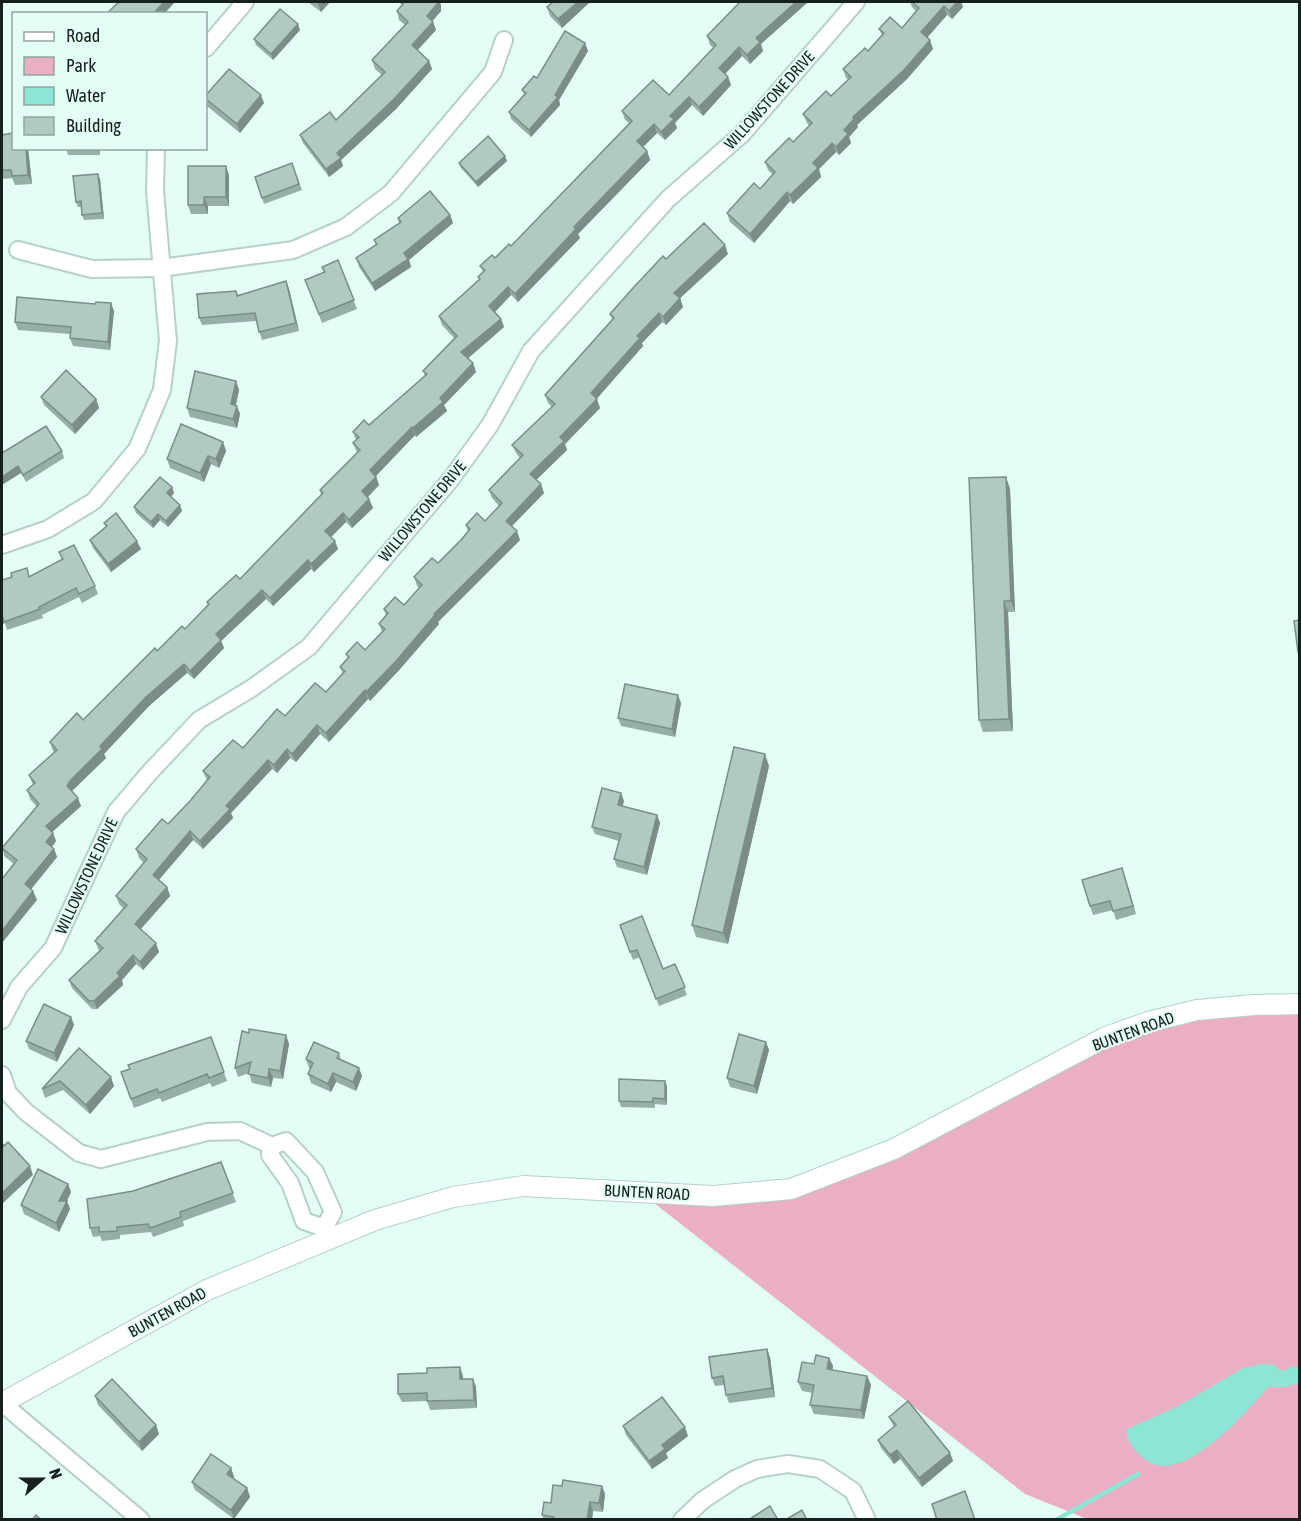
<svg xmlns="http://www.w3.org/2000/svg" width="1301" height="1521" font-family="'Asap Condensed',sans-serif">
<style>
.green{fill:#ebafc5}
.water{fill:#8de6d3}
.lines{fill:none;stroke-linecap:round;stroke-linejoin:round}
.stream{stroke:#8de6d3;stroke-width:4.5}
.minor-casing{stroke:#b6d0ca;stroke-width:20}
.tertiary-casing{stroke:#b6d0ca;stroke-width:22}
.minor{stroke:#fff;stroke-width:16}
.tertiary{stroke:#fff;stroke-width:20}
.wall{fill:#97aea8}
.shaded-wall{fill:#7b8d88}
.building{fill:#b0cac3;stroke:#7b8d88;stroke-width:1.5}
.labels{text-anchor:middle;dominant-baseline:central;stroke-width:4.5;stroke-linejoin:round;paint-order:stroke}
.street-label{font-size:16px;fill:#16201d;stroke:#e3fdf7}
</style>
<rect width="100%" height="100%" fill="#e3fdf7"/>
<polygon class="green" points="1299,1014 1299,1519 1087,1519 1025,1494 649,1199 791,1200 1073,1048 1215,1015"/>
<path class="water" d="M1262 1364 1273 1365 1282 1371 1294 1366 1299 1368V1383L1286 1387H1268C1245 1413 1178 1492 1142 1457 1134 1450 1125 1440 1127 1429L1176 1407 1243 1368Z"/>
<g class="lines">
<polyline class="stream" points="1056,1520 1138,1474"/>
<defs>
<g id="minor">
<polyline points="206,48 245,2"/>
<polyline points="18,250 92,269 161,268 293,250 346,227 391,193 493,72 504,40"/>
<polyline points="2,545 48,529 94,501 137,449 162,390 168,341 155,191 156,148"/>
<polyline points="2,1020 19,987 53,948 116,812 150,772 199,720 252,688 309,647 451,479 490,425 531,351 668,199 742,134 856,2"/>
<polyline points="2,1075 8,1093 26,1112 79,1153 101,1159 207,1132 240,1131 272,1146 286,1141 315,1172 333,1212 324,1228 327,1238"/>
<polyline points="272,1146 270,1155 290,1183 304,1221 324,1228"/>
<polyline points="2,1403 141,1520"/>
<polyline points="682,1520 703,1500 735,1479 757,1469 788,1464 820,1469 853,1491 867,1520"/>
</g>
<polyline id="tertiary" points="2,1403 207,1290 375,1220 453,1197 524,1186 713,1196 791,1189 894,1149 1106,1037 1148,1022 1197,1010 1254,1005 1300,1004"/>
</defs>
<use href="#minor" class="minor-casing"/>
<use href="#tertiary" class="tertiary-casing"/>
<use href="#minor" class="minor"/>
<use href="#tertiary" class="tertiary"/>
</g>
<g class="wall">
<polygon points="308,2 330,2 321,12"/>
<polygon points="400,2 440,2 441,6 441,11 432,21 436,30 417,50 429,61 432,69 396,109 341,160 343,166 329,177 303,143 300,135 336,120 382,75 375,69 372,60 405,25 399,20 397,11 402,6"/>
<polygon points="549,2 590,2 562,28 550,16 547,7 551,3"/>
<polygon points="808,2 761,44 763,51 750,64 742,56 725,74 728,77 731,85 703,116 692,105 675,123 677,128 665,140 657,133 643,147 647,151 650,160 578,234 580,238 518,302 511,295 495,312 501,319 504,327 468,358 473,363 476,372 444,405 447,411 416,437 415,435 376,476 379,485 368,497 373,508 352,528 346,522 331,537 338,549 314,572 311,569 273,606 266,599 221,641 224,648 194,679 187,673 149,706 104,754 106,758 73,790 72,791 81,806 52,832 56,841 52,847 54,849 57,857 31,889 33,891 37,900 14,864 5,857 2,848 37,807 30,799 27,790 33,785 29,775 55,753 53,751 50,742 83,720 157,651 185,629 208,605 207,602 240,579 321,495 320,490 357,453 353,443 356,440 353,432 369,425 425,376 423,371 454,338 442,325 439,316 479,279 478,277 483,272 480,266 495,258 511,246 629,123 625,120 622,111 669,95 714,48 710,45 707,36"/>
<polygon points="910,2 961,2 963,7 952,19 947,15 927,38 933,49 907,79 857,125 858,127 849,137 851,143 839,155 836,152 819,169 821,177 793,204 790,201 754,243 730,222 727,213 760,189 773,175 768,170 765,162 793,142 809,126 807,123 803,114 831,96 848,80 846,78 843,69 868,51 882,35 879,29 902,28 916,11 912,7"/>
<polygon points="300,30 273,60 256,45 254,39"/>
<polygon points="585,43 588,51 559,100 560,105 531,137 511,119 509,112 524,94 522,90"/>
<polygon points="206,95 264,103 240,133 207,106 206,104"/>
<polygon points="2,135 14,148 28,148 32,184 15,185 12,178 2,179"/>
<polygon points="66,148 100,148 100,155 68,155"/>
<polygon points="507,161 478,187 461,168 459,163"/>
<polygon points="292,163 302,190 264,204 255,177"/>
<polygon points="229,175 229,206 208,206 208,214 191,214 188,205"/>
<polygon points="100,179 104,219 84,220 82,215 81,207 78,207 76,202"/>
<polygon points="450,215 453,223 409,260 411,267 375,291 359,267 356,258 376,245 374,240 399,223 398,218"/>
<polygon points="728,254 680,298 683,307 666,325 662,322 642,343 643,346 596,399 600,408 565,444 567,450 536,480 544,493 512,526 520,540 438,622 439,624 400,669 370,701 368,699 329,742 320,734 296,762 290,758 277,773 272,769 231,813 233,818 203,849 193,840 159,880 167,887 170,896 141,929 159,952 143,970 136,964 122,980 123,985 97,1009 92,1009 72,988 69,980 99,951 95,941 124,909 119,904 116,896 144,863 139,858 136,849 168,824 190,801 207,781 203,771 243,748 285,716 326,692 343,674 340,667 348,659 346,654 365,650 382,632 379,624 386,616 384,609 404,605 419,588 417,586 414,577 438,563 468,532 466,525 485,521 499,506 492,498 489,490 520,458 516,453 512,445 552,407 548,403 545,395 612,319 610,314 666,259"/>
<polygon points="338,260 357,309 322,323 305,280 324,272"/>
<polygon points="286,281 289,289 299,331 262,340 256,321 202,325 199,318 236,291 238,295"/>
<polygon points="95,304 114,311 110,350 73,346 70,338 70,334 18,330 15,322"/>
<polygon points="236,381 239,390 236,405 240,414 237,428 190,417 187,408"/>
<polygon points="41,397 96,399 99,408 75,434 44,405"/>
<polygon points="223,442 226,451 219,468 211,464 204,482 170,468 167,459"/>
<polygon points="62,451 64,458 26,482 21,473 2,453"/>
<polygon points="1006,477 1010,489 1015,612 1008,612 1013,731 983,732 979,720"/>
<polygon points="172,487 174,493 171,497 182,511 168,527 160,520 153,528 136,513 134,507"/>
<polygon points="104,523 141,549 111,572 93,548 90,540 106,527"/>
<polygon points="59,552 95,586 98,594 82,603 79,597 42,615 43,618 7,630 5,623 2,625 2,580 30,576 62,560"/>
<polygon points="681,703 675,737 621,726 618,718"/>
<polygon points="769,766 728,944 696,937 692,925"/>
<polygon points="624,801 622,806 657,815 660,823 647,875 617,867 614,859 619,841 595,834 592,827"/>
<polygon points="1125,877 1136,914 1116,920 1113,910 1093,915 1090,906"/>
<polygon points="620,925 663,969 675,964 687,995 659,1006 640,957 633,960"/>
<polygon points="71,1017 74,1025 57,1062 29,1049 26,1041"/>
<polygon points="249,1033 286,1035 289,1044 283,1079 273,1078 271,1087 252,1083 249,1073 238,1077 235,1068"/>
<polygon points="211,1037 227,1081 212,1087 210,1083 162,1102 160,1098 134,1108 121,1072"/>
<polygon points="766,1042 769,1050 757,1094 730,1087 727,1078"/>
<polygon points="79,1048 114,1086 90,1114 63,1090 45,1098 42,1089"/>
<polygon points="339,1053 341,1060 362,1076 356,1091 336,1082 331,1092 311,1083 308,1074 310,1069 309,1068 306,1059"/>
<polygon points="665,1081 667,1087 667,1105 655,1104 655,1108 621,1107 619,1101"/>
<polygon points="221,1162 236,1202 183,1221 184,1226 153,1237 151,1232 120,1235 120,1239 102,1241 100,1236 93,1237 90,1228 133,1191"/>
<polygon points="68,1184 71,1192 67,1201 70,1209 59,1232 24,1214 21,1205"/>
<polygon points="770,1357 775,1397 729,1403 726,1395 724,1385 715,1386 712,1378"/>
<polygon points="829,1358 833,1366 832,1370 867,1376 871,1385 864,1419 814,1414 810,1405 813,1393 802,1391 798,1382 814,1364"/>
<polygon points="460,1367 463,1379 473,1379 476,1387 477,1408 430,1410 427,1401 402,1402 398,1394 427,1373"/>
<polygon points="95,1396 156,1425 159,1434 142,1451 98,1405"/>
<polygon points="889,1417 950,1453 953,1461 922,1487 900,1459 894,1464 881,1448 878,1440 894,1427"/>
<polygon points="623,1426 688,1436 666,1453 668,1458 652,1469 626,1435"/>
<polygon points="231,1468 234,1477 233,1478 247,1488 250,1497 234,1519 195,1490 192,1482"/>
<polygon points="562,1486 602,1486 605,1494 603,1512 593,1511 592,1520 544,1520 542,1515"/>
</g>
<g class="shaded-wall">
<polygon points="164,2 175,2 164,14 153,14"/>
<polygon points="320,2 330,2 321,12 318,4"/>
<polygon points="438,2 440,2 441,6 441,11 430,24 427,16"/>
<polygon points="578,2 590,2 562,28 558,19"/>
<polygon points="796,2 808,2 761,44 763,51 750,64 747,55 756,38"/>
<polygon points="957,2 961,2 963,7 952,19 949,11"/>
<polygon points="944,6 947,15 924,41 921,32"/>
<polygon points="433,22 436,30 415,53 412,45"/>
<polygon points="298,24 300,30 273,60 271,54"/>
<polygon points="930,40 933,49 907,79 857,125 858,127 849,137 851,143 839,155 836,147 844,130 853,117"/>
<polygon points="585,43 588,51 559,100 560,105 531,137 529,130 555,95"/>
<polygon points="739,47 742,56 722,77 719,68"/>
<polygon points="429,61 432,69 396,109 341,160 343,166 329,177 326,169 337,153"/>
<polygon points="728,77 731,85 703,116 699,107"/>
<polygon points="261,95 264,103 240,133 237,124"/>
<polygon points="689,97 692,105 675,123 677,128 665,140 661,132 670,116"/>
<polygon points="654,124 657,133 640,150 637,141"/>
<polygon points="832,143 836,152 819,169 821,177 793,204 790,195 813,163"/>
<polygon points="26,148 28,148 32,184 28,175"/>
<polygon points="647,151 650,160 578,234 580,238 518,302 515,294 574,227"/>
<polygon points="505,156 507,161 478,187 476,182"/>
<polygon points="226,166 229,175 229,206 226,197"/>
<polygon points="98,174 100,179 104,219 102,213"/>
<polygon points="787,192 790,201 754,243 750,234"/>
<polygon points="204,197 208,206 208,214 204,205"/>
<polygon points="450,215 453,223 409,260 411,267 375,291 372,283 404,253"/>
<polygon points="725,245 728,254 677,301 674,293"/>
<polygon points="286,281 289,289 299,331 296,323"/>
<polygon points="508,287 511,295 492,315 489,306"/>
<polygon points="680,298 683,307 666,325 663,317"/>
<polygon points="111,303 114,311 110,350 108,342"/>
<polygon points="659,313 662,322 642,343 643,346 594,402 591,393 637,336"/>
<polygon points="501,319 504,327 465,361 461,352"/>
<polygon points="473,363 476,372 444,405 447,411 416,437 413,428 440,398"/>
<polygon points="236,381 239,390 234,413 231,404"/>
<polygon points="96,399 99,408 75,434 72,425"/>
<polygon points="597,399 600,408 565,444 567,450 533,483 530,474 560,437"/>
<polygon points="237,406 240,414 237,428 233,419"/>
<polygon points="412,427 415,435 373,479 370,470"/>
<polygon points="223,442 226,451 219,468 216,459"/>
<polygon points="208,456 211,464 204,482 200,473"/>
<polygon points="18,466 21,473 2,485 2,477"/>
<polygon points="376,477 379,485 365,500 362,491"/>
<polygon points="1006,477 1010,489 1015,612 1011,601"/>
<polygon points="541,484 544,493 509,529 506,521"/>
<polygon points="172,487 174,493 169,499 167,493"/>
<polygon points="369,499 373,508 352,528 349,520"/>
<polygon points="180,505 182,511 168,527 166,521"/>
<polygon points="343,513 346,522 328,540 325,531"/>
<polygon points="158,514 160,520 153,528 151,522"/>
<polygon points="517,531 520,540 438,622 439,624 400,669 370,701 366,692 434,614"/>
<polygon points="137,541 141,549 111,572 108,564"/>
<polygon points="335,541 338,549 314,572 311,564"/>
<polygon points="308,560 311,569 273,606 270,598"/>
<polygon points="262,590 266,599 221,641 224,648 194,679 190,671 216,634"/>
<polygon points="1004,601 1008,612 1013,731 1009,719"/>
<polygon points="184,664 187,673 149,706 104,754 106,758 73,790 70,795 67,786 70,781 100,746 146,697"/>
<polygon points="365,690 368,699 329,742 326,733"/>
<polygon points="678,695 681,703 675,737 672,729"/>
<polygon points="317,725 320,734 296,762 292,754"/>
<polygon points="287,749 290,758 277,773 274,765"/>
<polygon points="765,754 769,766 728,944 723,933"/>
<polygon points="268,760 272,769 231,813 233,818 203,849 200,841 226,806"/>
<polygon points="621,793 624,801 621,813 618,805"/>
<polygon points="78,798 81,806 49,835 46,826"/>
<polygon points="657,815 660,823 647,875 644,867"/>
<polygon points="190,831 193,840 156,883 153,875"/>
<polygon points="53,833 56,841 49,850 46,842"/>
<polygon points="54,849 57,857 28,893 25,884"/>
<polygon points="1122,868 1125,877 1136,914 1133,906"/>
<polygon points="167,887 170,896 138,932 135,924"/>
<polygon points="33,891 37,900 2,943 2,931"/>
<polygon points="156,943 159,952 143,970 140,962"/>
<polygon points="133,955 136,964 122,980 123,985 97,1009 94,1001"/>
<polygon points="71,1017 74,1025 57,1062 54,1053"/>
<polygon points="286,1035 289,1044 283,1079 280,1071"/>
<polygon points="766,1042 769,1050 757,1094 754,1086"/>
<polygon points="359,1068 362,1076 356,1091 353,1082"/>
<polygon points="269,1069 273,1078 271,1087 268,1078"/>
<polygon points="333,1073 336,1082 331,1092 328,1084"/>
<polygon points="111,1077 114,1086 90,1114 86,1105"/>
<polygon points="665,1081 667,1087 667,1105 665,1099"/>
<polygon points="30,1166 33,1175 3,1203 2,1200 2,1193"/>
<polygon points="68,1184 71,1192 62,1210 59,1201"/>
<polygon points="67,1201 70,1209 59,1232 56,1223"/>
<polygon points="767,1349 770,1357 775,1397 772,1388"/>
<polygon points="829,1358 833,1366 831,1378 827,1369"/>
<polygon points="460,1367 463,1376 463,1388 460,1379"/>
<polygon points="867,1376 871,1385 864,1419 861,1410"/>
<polygon points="473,1379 476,1387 477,1408 474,1400"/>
<polygon points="156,1425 159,1434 142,1451 139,1442"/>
<polygon points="685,1427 688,1436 666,1453 668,1458 652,1469 649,1461 662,1445"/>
<polygon points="897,1450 900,1459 894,1464 890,1455"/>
<polygon points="950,1453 953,1461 922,1487 919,1478"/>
<polygon points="231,1468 234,1477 230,1483 227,1474"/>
<polygon points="602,1486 605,1494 603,1512 599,1503"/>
<polygon points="247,1488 250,1497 234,1519 231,1510"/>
<polygon points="590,1502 593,1511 592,1520 587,1520"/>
</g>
<g class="building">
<polygon points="119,2 164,2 153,14 106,14"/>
<polygon points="401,2 438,2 438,3 427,16 433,22 412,45 429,61 393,100 337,153 341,158 326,169 300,135 330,112 336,120 385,72 372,60 408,22 397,11 403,4"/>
<polygon points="553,2 578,2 558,19 547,7"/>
<polygon points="740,2 796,2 756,38 760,42 747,55 739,47 719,68 728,77 699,107 689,97 670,116 674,119 661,132 654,124 637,141 647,151 574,227 576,229 515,294 508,287 489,306 501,319 461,352 473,363 440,398 443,402 413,428 412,427 370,470 376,477 362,491 369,499 349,520 343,513 325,531 335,541 311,564 308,560 270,598 262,590 216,634 221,640 190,671 184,664 146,697 100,746 102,749 70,781 67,786 78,798 46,826 53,833 46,842 54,849 25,884 33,891 2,931 2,879 17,860 2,848 39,804 27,790 35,783 29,775 57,750 50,742 77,713 83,720 155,648 157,651 182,626 185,629 209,604 207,602 236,575 240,579 323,493 320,490 360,450 353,443 359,437 353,432 364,420 369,425 427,374 423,371 457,336 439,316 480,279 478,277 485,270 480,266 492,255 495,258 509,244 511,246 632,121 622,111 653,80 669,95 716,45 707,36"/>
<polygon points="912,2 957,2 949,11 944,6 921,32 930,40 904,70 853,117 854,119 844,130 848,134 836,147 832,143 813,163 818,168 790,195 787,192 750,234 727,213 754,183 760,189 775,172 765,162 789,138 793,142 812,123 803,114 826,91 831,96 851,77 843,69 865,48 868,51 884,33 879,29 890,17 902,28 919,8"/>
<polygon points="280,9 298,24 271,54 254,39"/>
<polygon points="565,31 585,43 555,95 558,97 529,130 509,112 526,93 522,90 534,76 537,78"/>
<polygon points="229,69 261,95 237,124 206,99 206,95"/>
<polygon points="14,133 14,148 26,148 28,175 12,176 11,170 2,170 2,135"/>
<polygon points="488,136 505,156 476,182 459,163"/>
<polygon points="292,163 299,184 262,198 255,177"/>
<polygon points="188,166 226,166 226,197 204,197 204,205 188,205"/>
<polygon points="98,174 102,213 82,215 81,201 76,202 73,176"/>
<polygon points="430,191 450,215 404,253 408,259 372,283 356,258 377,244 374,240 401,222 398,218"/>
<polygon points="704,223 725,245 674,293 680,298 663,317 659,313 637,336 640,338 591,393 597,399 560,437 564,441 530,474 541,484 506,521 517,531 434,614 435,615 397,660 366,692 365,690 326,733 317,725 292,754 287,749 274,765 268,760 226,806 230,809 200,841 190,831 153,875 167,887 135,924 156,943 140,962 133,955 117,973 120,976 94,1001 89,1001 69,980 103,948 95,941 127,905 116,896 147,859 136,849 162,819 168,824 190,801 210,777 203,771 233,740 243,748 277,709 285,716 315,683 326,692 345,671 340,667 349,657 346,654 357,642 365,650 385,629 379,624 388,613 384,609 395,597 404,605 422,585 414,577 432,558 438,563 461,540 470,529 466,525 477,513 485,521 502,503 489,490 523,455 512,445 555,404 545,395 614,318 610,314 633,288 663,256 666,259"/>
<polygon points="338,260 354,300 319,314 305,280 325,272 322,267"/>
<polygon points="286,281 296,323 259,332 255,313 199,318 197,294 236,291 237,296"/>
<polygon points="17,297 95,304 96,302 111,303 108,342 70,338 71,327 15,322"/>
<polygon points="66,370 96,399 72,425 41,397"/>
<polygon points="195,371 236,381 231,404 237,406 233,419 187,408"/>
<polygon points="181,424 223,442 216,459 208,456 200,473 167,459"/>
<polygon points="46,426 62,451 23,475 18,466 2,477 2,453"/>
<polygon points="160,477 172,487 167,493 180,505 166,521 158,514 151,522 134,507"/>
<polygon points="1006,477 1011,601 1004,601 1009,719 979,720 969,478"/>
<polygon points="116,513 137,541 108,564 90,540 107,526 104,523"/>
<polygon points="74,545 95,586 79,594 76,588 39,607 40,609 4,622 2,615 2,580 12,577 11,573 27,568 29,577 63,559 59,552"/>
<polygon points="1299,620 1299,652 1298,652 1294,621"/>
<polygon points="625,684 678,695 672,729 618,718"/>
<polygon points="734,747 765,754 723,933 692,925"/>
<polygon points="602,788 621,793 618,805 657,815 644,867 614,859 621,834 592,827"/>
<polygon points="1122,868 1133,906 1113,911 1110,901 1090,906 1082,880"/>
<polygon points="642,916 663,969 675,964 685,987 656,999 637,950 630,952 620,925"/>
<polygon points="44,1004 71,1017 54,1053 26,1041"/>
<polygon points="249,1029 286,1035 280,1071 269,1069 268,1078 248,1074 251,1062 235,1068 242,1031 249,1033"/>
<polygon points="739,1034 766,1042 754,1086 727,1078"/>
<polygon points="211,1037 224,1072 209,1078 207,1074 159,1093 157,1089 131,1099 121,1072 130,1069 128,1065"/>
<polygon points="314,1042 339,1053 337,1058 359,1068 353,1082 333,1073 328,1084 308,1074 313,1063 306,1059"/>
<polygon points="79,1048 111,1077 86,1105 60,1081 42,1089"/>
<polygon points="619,1079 665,1081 665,1099 653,1098 653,1102 619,1101"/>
<polygon points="8,1142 30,1166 2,1193 2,1143 4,1146"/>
<polygon points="221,1162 233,1193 180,1212 181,1217 150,1228 148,1224 117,1227 117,1231 99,1232 99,1227 90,1228 87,1199 133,1191"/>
<polygon points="38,1169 68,1184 59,1201 67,1201 56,1223 21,1205"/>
<polygon points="767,1349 772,1388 726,1395 723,1376 712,1378 709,1357"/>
<polygon points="816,1355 829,1358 827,1369 867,1376 861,1410 810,1405 814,1385 798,1382 802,1362 814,1364"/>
<polygon points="460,1367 460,1379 473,1379 474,1400 427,1401 427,1393 398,1394 398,1374 427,1373 427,1368"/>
<polygon points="112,1379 156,1425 139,1442 95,1396"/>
<polygon points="662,1397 685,1427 662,1445 665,1449 649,1461 623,1426"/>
<polygon points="908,1401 950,1453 919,1478 897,1450 890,1455 878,1440 896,1425 889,1417"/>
<polygon points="211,1454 231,1468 227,1474 247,1488 231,1510 192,1482"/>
<polygon points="563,1480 602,1486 599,1503 590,1502 587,1520 553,1520 554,1517 542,1515 544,1502 551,1503 553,1485 562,1486"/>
<polygon points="965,1491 975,1520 937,1520 932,1504"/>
<polygon points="770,1506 778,1520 748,1520"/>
<polygon points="802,1510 807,1520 785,1520"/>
<polygon points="36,1515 41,1520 32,1520"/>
</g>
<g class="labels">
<g class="street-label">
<text transform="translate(769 100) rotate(-48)">WILLOWSTONE DRIVE</text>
<text transform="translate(422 511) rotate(-50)">WILLOWSTONE DRIVE</text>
<text transform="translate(86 876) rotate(-65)">WILLOWSTONE DRIVE</text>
<text transform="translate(1133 1031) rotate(-20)">BUNTEN ROAD</text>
<text transform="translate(647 1192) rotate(3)">BUNTEN ROAD</text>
<text transform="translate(167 1312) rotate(-29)">BUNTEN ROAD</text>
</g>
</g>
<rect width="1301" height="1521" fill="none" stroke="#16201d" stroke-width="6"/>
<rect x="12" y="12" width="195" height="138" fill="#e3fdf7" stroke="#91a5a0" stroke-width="1.5"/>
<rect x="24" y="32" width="30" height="9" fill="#ffffff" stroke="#91a5a0" stroke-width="1.5"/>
<text x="66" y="42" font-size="18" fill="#16201d">Road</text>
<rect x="24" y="57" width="30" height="18" fill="#ebafc5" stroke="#91a5a0" stroke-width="1.5"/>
<text x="66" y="72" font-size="18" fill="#16201d">Park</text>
<rect x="24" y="87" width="30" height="18" fill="#8de6d3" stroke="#91a5a0" stroke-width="1.5"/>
<text x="66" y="102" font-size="18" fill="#16201d">Water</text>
<rect x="24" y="117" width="30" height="18" fill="#b0cac3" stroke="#91a5a0" stroke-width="1.5"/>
<text x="66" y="132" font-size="18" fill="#16201d">Building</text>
<g transform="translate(42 1479) rotate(69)" stroke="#e3fdf7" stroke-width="4.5" paint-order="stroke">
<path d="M0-4.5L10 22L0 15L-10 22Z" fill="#16201d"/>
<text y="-9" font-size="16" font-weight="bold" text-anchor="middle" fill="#16201d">N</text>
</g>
</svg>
